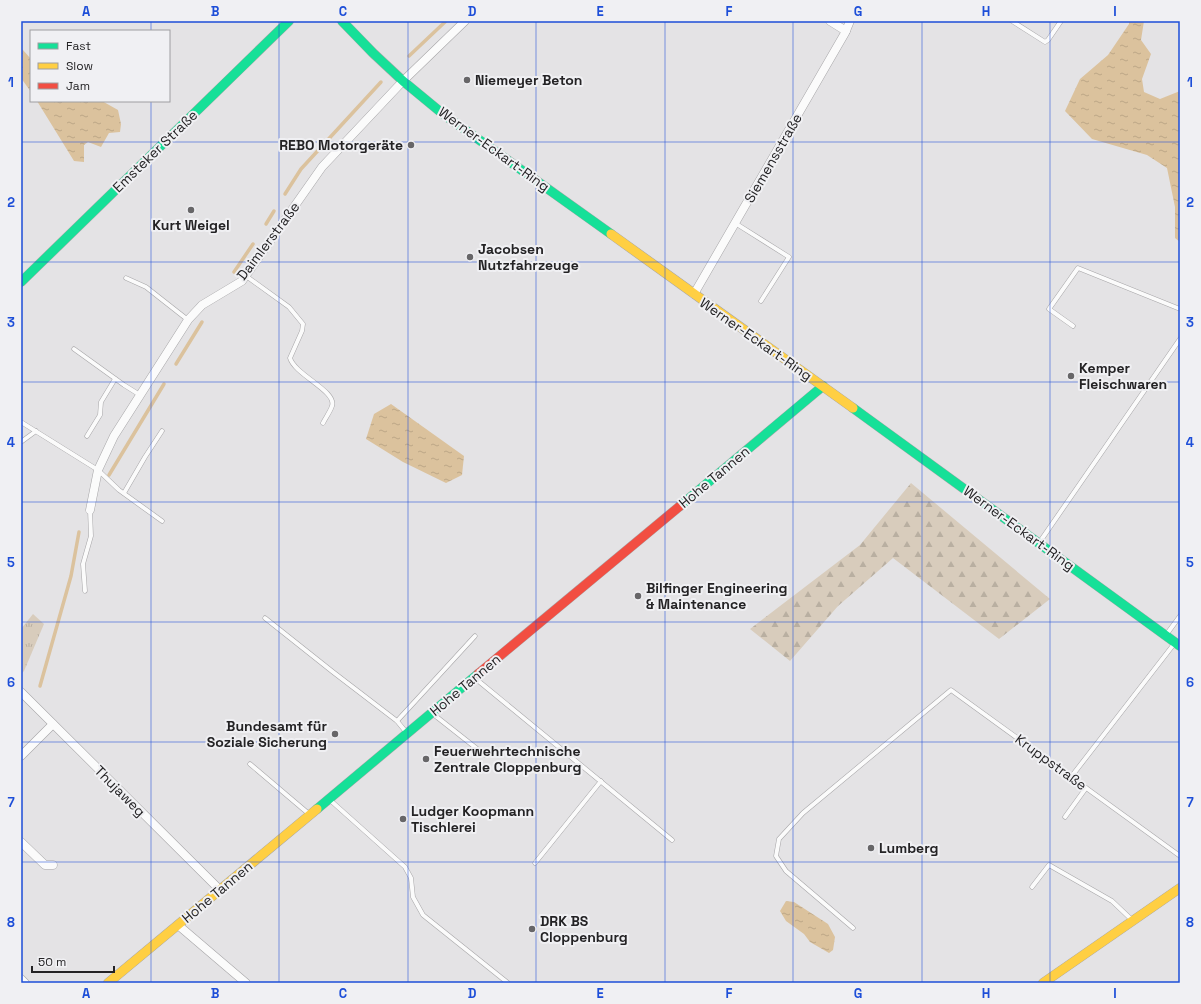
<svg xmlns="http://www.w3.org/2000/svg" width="1201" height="1004" font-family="'Space Grotesk',sans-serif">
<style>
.forest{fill:url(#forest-firs)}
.park{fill:url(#park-tufts)}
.water{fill:url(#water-ripples)}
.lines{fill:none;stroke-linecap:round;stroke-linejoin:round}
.stream{stroke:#dbc29d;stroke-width:3.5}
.lane-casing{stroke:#a7a6a8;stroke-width:5}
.street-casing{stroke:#a7a6a8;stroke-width:9}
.fast-casing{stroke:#a7a6a8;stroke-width:10}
.slow-casing{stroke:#a7a6a8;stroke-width:10}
.jam-casing{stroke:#a7a6a8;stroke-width:10}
.lane{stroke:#fbfbfb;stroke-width:4}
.street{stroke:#fbfbfb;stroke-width:8}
.fast{stroke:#16e098;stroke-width:9}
.slow{stroke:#ffcf43;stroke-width:9}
.jam{stroke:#f24e42;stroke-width:9}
.grid{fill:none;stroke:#1d4ed8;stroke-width:1;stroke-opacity:0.55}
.poi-dot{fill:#676668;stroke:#f0f0f3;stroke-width:1.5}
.labels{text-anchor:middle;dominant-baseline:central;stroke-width:4;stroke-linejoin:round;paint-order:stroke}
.poi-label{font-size:14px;font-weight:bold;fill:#242325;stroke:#f0f0f3;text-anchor:start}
.street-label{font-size:14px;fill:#242325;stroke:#f0f0f3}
.neatline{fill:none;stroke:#1d4ed8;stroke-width:1.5}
.grid-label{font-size:13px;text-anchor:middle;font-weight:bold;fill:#1d4ed8}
</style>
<defs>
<pattern id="forest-firs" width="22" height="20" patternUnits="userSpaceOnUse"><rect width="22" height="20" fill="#d8ccbc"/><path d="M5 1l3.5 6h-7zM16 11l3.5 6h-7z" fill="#b9afa1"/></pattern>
<pattern id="park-tufts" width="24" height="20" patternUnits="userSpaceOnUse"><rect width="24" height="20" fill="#d8ccbc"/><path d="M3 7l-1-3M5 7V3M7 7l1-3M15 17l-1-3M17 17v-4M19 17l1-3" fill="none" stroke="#b9afa1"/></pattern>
<pattern id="water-ripples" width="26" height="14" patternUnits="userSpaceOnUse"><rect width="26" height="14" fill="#dbc29d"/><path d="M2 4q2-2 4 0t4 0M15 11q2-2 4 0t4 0" fill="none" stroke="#bca687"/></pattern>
</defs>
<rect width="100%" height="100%" fill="#e4e3e5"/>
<polygon class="forest" points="911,483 1050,599 999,639 893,558 838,606 790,661 750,629 860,545"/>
<polygon class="park" points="33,614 44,624 24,671 21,674 21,629"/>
<g class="water">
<polygon points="1129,21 1144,21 1141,40 1151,54 1142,79 1144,92 1160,99 1180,91 1180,242 1175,238 1175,207 1167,168 1147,155 1092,139 1065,111 1080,79 1108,55 1129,24"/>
<polygon points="21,49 23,50 31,59 31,92 21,78"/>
<polygon points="37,101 102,101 118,110 121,124 120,132 109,133 101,147 88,142 84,145 84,162 74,161"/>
<polygon points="391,404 464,456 462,475 446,483 403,462 366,439 374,414"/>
<polygon points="786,901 794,902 828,924 835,937 833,950 829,953 810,942 804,934 786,921 780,911"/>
</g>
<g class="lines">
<g class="stream">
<polyline points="409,56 446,21"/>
<polyline points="285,194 301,169 381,82"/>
<polyline points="266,224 274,211"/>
<polyline points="234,272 253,244"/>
<polyline points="176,364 202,322"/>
<polyline points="109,475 164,384"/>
<polyline points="40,686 71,576 79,532"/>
</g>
<defs>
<g id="lane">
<polyline points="1012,21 1045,42 1048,40 1061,21"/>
<polyline points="735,223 789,257 761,301"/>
<path d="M246 276 289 307 303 324 302 331 290 358C295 375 337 391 332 406 330 412 326 417 323 423"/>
<polyline points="126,278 146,287 188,320"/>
<polyline points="1073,326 1049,309 1078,268 1180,309"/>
<polyline points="74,349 124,385 140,395"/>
<polyline points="21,422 98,470 119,490 162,521"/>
<polyline points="87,436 100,415 101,402 115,379"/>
<polyline points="21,442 36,431"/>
<polyline points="124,493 145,457 162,431"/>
<polyline points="1039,543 1180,339"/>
<polyline points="85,591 83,564 91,536 90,510"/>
<polyline points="265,618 333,672 397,721 406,732"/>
<polyline points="1166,635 1180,616"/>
<polyline points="476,679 672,840"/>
<polyline points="433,714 485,755"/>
<polyline points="397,721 475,636"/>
<polyline points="250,764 309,814"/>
<polyline points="1071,777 1174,644"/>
<polyline points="330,800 405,867 411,878 413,897 423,915 508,983"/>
<polyline points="1065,817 1086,788"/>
<polyline points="535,863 601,781"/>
<polyline points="1032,887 1049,865 1112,901 1131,919"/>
<polyline points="853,928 786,871 776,856 779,839 803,813 951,690 1180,856"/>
</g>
<g id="street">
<polyline points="830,21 846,31"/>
<polyline points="694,294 845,33 850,21"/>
<polyline points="90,510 98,470 114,436 188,320 202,305 242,281 322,167 403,81 465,21"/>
<polyline points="21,692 220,890"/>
<polyline points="21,756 53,724"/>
<polyline points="21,842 45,865 53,865"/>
<polyline points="178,925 246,983"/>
<polyline points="21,979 25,983"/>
</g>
<g id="fast">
<polyline points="342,21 373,53 403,81 443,114 611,234"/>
<polyline points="21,282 289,21"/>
<polyline points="853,408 1180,646"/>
<polyline points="680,506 823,386"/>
<polyline points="317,809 478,674"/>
</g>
<g id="slow">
<polyline points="611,234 853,408"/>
<polyline points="108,983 317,809"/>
<polyline points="1043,983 1180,888"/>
</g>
<polyline id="jam" points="478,674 680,506"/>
</defs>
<use href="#lane" class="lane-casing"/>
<use href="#street" class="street-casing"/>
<use href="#fast" class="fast-casing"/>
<use href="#slow" class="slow-casing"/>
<use href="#jam" class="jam-casing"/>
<use href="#lane" class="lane"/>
<use href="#street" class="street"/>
<use href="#fast" class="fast"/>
<use href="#slow" class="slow"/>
<use href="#jam" class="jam"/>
</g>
<path class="grid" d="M151 21V31M279 21V983M408 21V983M536 21V983M665 21V983M793 21V983M922 21V983M1050 21V983M151 101V983M21 142H1180M21 262H1180M21 382H1180M21 502H1180M21 622H1180M21 742H1180M21 862H1180"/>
<g class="poi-dot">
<circle cx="467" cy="80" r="4"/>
<circle cx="411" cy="145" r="4"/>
<circle cx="191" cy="210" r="4"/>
<circle cx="470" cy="257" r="4"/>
<circle cx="1071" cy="376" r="4"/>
<circle cx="638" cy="596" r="4"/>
<circle cx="335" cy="734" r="4"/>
<circle cx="426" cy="759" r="4"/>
<circle cx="403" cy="819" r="4"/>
<circle cx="871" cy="848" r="4"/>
<circle cx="532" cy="929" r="4"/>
</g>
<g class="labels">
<g class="poi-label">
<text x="475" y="80">Niemeyer Beton</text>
<text x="403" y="145" text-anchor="end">REBO Motorgeräte</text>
<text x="191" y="225" text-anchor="middle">Kurt Weigel</text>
<text x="478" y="249">Jacobsen<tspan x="478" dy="16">Nutzfahrzeuge</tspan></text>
<text x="1079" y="368">Kemper<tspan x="1079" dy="16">Fleischwaren</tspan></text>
<text x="646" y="588">Bilfinger Engineering<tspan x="646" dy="16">&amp; Maintenance</tspan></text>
<text x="327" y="726" text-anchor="end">Bundesamt für<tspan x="327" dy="16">Soziale Sicherung</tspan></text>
<text x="434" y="751">Feuerwehrtechnische<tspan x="434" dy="16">Zentrale Cloppenburg</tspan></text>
<text x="411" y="811">Ludger Koopmann<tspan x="411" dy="16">Tischlerei</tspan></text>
<text x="879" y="848">Lumberg</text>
<text x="540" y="921">DRK BS<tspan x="540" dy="16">Cloppenburg</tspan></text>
</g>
<g class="street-label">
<text transform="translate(494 149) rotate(36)">Werner-Eckart-Ring</text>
<text transform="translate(155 151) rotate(-44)">Emsteker Straße</text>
<text transform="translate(773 158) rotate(-60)">Siemensstraße</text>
<text transform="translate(268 241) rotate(-53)">Daimlerstraße</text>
<text transform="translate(756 339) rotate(35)">Werner-Eckart-Ring</text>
<text transform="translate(714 477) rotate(-40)">Hohe Tannen</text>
<text transform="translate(1019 528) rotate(36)">Werner-Eckart-Ring</text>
<text transform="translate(465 685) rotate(-40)">Hohe Tannen</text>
<text transform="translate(1051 762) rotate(36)">Kruppstraße</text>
<text transform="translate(120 791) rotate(45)">Thujaweg</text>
<text transform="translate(217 892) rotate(-40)">Hohe Tannen</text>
</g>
</g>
<rect width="1201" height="1004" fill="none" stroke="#f0f0f3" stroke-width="44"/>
<rect x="30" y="30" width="140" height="72" fill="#f0f0f3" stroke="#9e9ea1"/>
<rect x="38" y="43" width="20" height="6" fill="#16e098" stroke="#9e9ea1"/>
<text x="66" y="50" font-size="12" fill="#242325">Fast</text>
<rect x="38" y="63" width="20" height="6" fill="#ffcf43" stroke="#9e9ea1"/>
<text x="66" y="70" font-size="12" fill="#242325">Slow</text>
<rect x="38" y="83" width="20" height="6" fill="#f24e42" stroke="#9e9ea1"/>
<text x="66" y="90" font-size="12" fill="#242325">Jam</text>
<path d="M32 966v6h82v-6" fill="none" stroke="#242325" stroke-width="2"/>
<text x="38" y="966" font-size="12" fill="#242325" stroke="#f0f0f3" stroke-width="3" paint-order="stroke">50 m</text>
<rect x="22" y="22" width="1157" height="960" class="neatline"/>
<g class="grid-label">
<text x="86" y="16">A</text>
<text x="215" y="16">B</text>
<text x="343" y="16">C</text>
<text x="472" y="16">D</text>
<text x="600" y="16">E</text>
<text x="729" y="16">F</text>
<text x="858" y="16">G</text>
<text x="986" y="16">H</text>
<text x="1115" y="16">I</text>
<text x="11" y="87">1</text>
<text x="1190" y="87">1</text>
<text x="11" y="207">2</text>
<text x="1190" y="207">2</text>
<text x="11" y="327">3</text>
<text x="1190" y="327">3</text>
<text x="11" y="447">4</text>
<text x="1190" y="447">4</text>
<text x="11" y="567">5</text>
<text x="1190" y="567">5</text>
<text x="11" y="687">6</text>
<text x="1190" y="687">6</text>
<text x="11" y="807">7</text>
<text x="1190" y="807">7</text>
<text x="11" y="927">8</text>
<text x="1190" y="927">8</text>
<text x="86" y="998">A</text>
<text x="215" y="998">B</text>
<text x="343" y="998">C</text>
<text x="472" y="998">D</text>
<text x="600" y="998">E</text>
<text x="729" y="998">F</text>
<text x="858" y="998">G</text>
<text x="986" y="998">H</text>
<text x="1115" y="998">I</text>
</g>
</svg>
